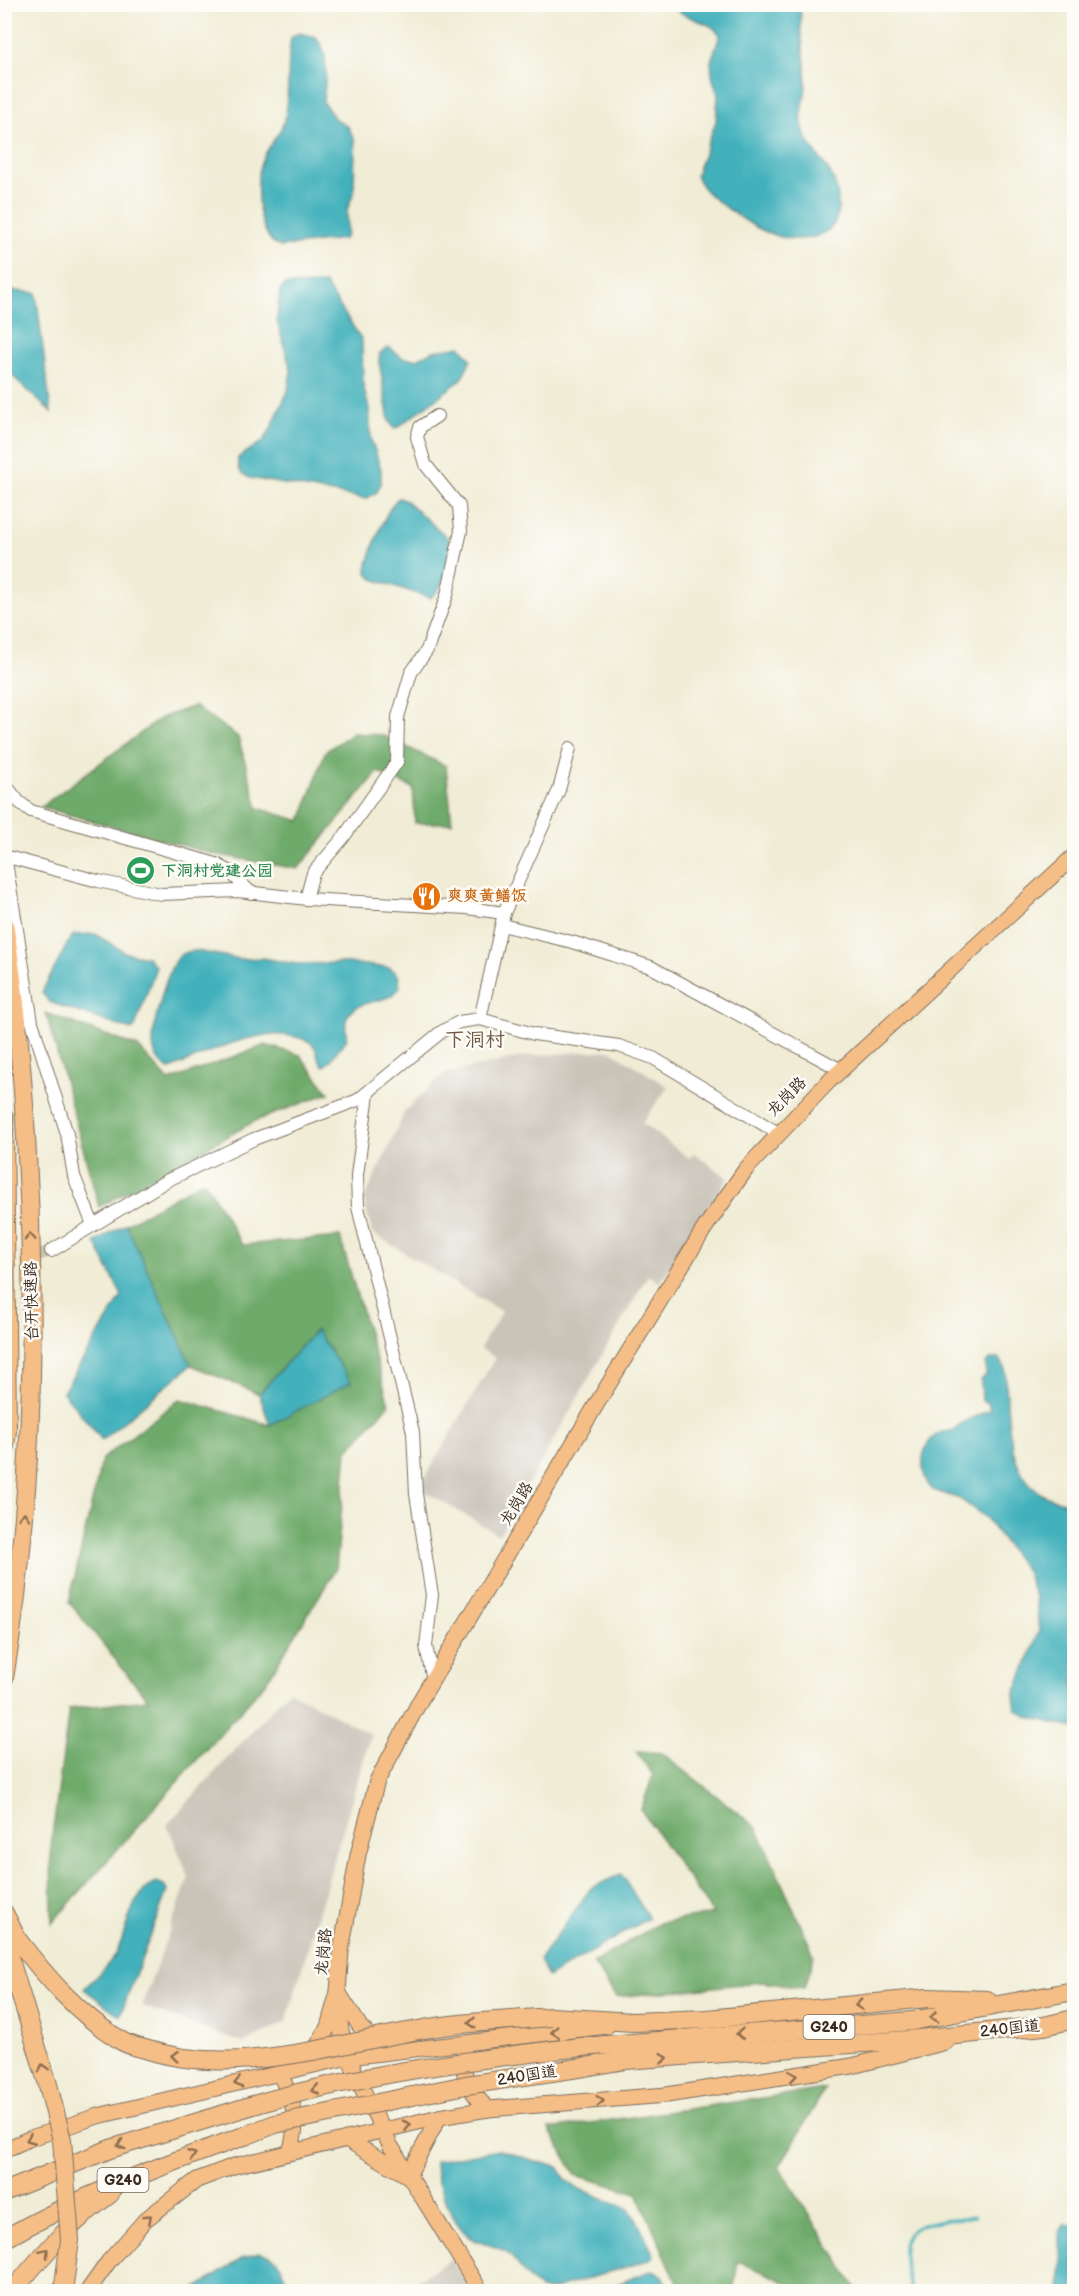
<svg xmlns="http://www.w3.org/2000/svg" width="1079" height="2296" font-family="'Balsamiq Sans','LXGW WenKai TC',sans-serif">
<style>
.industrial{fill:#c9c3b8}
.forest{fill:#6eaa6a;stroke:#546a44;stroke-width:1.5}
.water{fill:#42b1bc;stroke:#3e6e6d;stroke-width:1.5}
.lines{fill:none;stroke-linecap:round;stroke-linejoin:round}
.stream{stroke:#42b1bc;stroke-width:3}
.minor-tunnel{stroke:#ccc5b0;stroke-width:12;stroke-dasharray:12 6;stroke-linecap:butt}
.minor-casing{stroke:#7a6e5e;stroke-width:14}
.major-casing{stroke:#7a6e5e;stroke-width:17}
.highway-casing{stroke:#7a6e5e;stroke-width:20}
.minor{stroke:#fff;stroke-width:12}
.major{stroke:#f6be87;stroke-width:15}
.highway{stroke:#f6be87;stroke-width:18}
.highway-bridge-casing{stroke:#7a6e5e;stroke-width:20;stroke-linecap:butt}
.highway-bridge{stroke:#f6be87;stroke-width:18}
.oneway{stroke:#8f6d4d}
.labels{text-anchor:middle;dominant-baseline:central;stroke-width:5;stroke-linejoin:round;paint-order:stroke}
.shield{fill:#fdfcf7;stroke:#75695f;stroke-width:1.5}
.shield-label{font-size:15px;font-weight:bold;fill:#3b2a1e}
.leisure-label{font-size:16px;font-weight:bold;fill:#27864d;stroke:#fdfcf7;text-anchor:start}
.food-label{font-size:16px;font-weight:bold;fill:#c56008;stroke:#fdfcf7;text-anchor:start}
.street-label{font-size:16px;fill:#3b2a1e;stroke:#fdfcf7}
.quarter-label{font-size:20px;fill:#705541;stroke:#fdfcf7}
</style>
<rect width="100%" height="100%" fill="#fdfcf7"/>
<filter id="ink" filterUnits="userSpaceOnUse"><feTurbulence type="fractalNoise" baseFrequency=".0167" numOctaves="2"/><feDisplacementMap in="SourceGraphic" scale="12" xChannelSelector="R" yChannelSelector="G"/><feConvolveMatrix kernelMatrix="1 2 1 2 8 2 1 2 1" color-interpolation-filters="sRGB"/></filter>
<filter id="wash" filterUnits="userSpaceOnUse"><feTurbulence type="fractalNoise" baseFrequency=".008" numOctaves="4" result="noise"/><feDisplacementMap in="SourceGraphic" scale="24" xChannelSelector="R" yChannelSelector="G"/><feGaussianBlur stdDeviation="1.35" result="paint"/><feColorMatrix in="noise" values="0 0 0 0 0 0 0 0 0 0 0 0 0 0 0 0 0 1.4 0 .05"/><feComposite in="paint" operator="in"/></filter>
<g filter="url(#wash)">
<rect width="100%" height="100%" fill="#f0ecd5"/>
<g class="industrial">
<polygon points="610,1050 668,1087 642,1123 689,1158 694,1153 728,1178 660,1283 648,1275 499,1535 419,1488 495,1358 480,1348 502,1312 372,1233 364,1200 405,1111 443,1074 526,1056"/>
<polygon points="289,1690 371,1735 286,2022 243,2043 142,2006 189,1877 167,1825"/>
<polygon points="451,2259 472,2291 398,2292"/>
</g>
<g class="forest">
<polygon points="194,706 238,737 258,808 301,821 325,752 353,733 382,735 446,766 452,823 415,823 413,788 378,772 298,869 213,854 41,807 161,718"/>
<polygon points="46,1013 138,1047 169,1081 265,1045 300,1055 329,1093 255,1121 99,1207"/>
<polygon points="204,1180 242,1245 340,1237 389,1404 347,1451 336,1569 266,1682 52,1923 51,1845 69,1709 148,1700 69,1602 102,1459 180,1399 270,1425 316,1330 259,1394 191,1365 126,1224"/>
<polygon points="636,1751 662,1753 757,1828 814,1955 804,1988 762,1982 616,1997 593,1963 660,1923 713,1914 641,1810 653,1775"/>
<polygon points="825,2089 779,2167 858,2291 806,2291 738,2261 733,2291 681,2291 637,2193 576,2175 549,2129"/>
</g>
<g class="water">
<path d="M673 5H801C798 32 807 59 806 86 805 98 800 111 802 123 807 157 841 165 838 209 837 226 829 232 814 237 792 243 768 235 749 223 731 210 704 197 696 175L716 121 718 96 712 76 711 61 720 35C709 18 683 21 673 5Z"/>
<path d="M299 33 316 37C331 55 325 81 323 102L335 119 348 127 355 141 354 191 347 211V234L344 239 280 247C258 238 254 187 260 166 265 146 284 133 286 113 289 88 287 63 291 38Z"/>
<path d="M325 284 362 340 363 385 369 408 371 439 381 469V483L377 492 366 499 250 478C240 474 237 469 238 458L263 441 269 432 288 391 291 370 277 321 280 290 285 285Z"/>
<polygon points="5,290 36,293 51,412 5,369"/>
<polygon points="460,346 471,359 461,380 398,427 394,428 389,421 379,361 380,353 389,347 403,358 417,359 433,351"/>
<path d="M399 498 406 501 448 538C454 554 445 588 430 598L373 579 367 573C367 559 387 505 399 498Z"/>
<polygon points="95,934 126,953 147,957 156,967 135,1027 131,1030 49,1002 42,992 70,939 74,935"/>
<path d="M196 951 241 959 262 958 297 964 348 963 391 968 398 975 400 986C391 1006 356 997 347 1017 343 1025 348 1034 346 1041 335 1049 335 1060 324 1066 315 1061 320 1047 308 1041 263 1021 210 1053 170 1069 160 1065 153 1054 153 1043 152 1027 167 969 178 957 183 952 189 951 196 951Z"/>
<polygon points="126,1224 191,1365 102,1440 63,1392 122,1296 95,1242"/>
<polygon points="316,1330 351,1382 270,1425 259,1394"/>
<path d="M990 1359H1000L1005 1368C1009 1409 1003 1470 1043 1495 1052 1500 1064 1502 1074 1505V1728L1028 1717 1016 1709 1014 1696 1039 1632 1036 1600 1026 1571 986 1518 960 1499 933 1490C914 1472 922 1430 951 1431L965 1421 990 1410 988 1403 982 1400 981 1380 986 1375V1363Z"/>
<polygon points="621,1874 649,1918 548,1977 539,1960 591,1888"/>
<path d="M157 1882 164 1885 167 1891 120 2016 84 1989C93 1979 109 1965 116 1954 128 1931 129 1893 157 1882Z"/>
<path d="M499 2150 559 2168 566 2180 577 2188 627 2208 636 2218 654 2256 648 2260 552 2290C530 2294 522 2263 507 2253 497 2245 483 2245 473 2239 454 2228 434 2181 435 2161Z"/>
<polygon points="1065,2224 1074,2225 1074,2291 1060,2291 1062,2263 1059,2233"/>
<path d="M259 2253C277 2256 282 2264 286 2281L278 2291H192L243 2258Z"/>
<polygon points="653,2270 662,2275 670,2291 599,2291"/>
</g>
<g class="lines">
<path class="stream" d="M911 2292C908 2278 904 2263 903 2249 902 2218 953 2220 974 2217"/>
</g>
</g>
<g filter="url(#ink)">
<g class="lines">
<polyline class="minor-tunnel" points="4,1266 51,1251"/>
<defs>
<g id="minor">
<polyline points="4,783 19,802 31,811 216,864 229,871 251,893"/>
<polyline points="4,856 98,881 161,894 238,891 307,899 467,908 504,913"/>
<polyline points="5,856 32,1022 67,1134 74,1176 93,1225"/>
<polyline points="306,899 313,873 343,838 397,762 398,717 411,673 427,650 447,595 461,531 459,506 425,464 417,437 420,427 437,416"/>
<polyline points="502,925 572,942 651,967 841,1070"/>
<polyline points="480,1019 504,913 559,790 570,748"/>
<polyline points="368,1094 357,1175 358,1207 413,1432 416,1494 432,1595 426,1646 433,1680"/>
<polyline points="51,1251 166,1181 254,1139 358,1100 441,1032 459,1022 480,1019 534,1034 619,1046 653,1058 778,1133"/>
</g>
<g id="major">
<path d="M464 2051C460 2076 471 2093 488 2109"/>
<polyline points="311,2057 328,2027 338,1992 361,2028 379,2045"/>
<path d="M279 2073C294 2100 300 2122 290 2152"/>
<polyline points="346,2139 408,2176 439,2117"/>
<polyline points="4,2150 31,2138 98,2116 348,2057 607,2026"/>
<polyline points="87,2292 109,2261 146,2219 197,2180 234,2166 439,2117 488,2109 667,2095 852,2066 946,2042"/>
<polyline points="481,2292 390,2145 356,2076 341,2031 338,1992 341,1951 358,1855 377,1781 421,1699 602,1395 706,1226 746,1169 828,1082 1074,856"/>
</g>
<g id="highway">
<path d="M4 923C20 1022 26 1121 30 1221 35 1374 30 1526 4 1678"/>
<polyline points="4,1117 7,1431 4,1451"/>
<polyline points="4,1913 17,1939"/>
<polyline points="551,2017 633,2022 707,2019 928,1998 987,2000"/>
<polyline points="581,2047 912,2021 1074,1991"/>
<polyline points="585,2067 625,2060 908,2040 1044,2026 1074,2019"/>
<polyline points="4,2192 110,2149 237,2110"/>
<path d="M4 2239C82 2195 163 2165 247 2135"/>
<path d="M12 2292C42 2255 71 2222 110 2194"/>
</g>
</defs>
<use href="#minor" class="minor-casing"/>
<use href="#major" class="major-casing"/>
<use href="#highway" class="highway-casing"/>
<use href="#minor" class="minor"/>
<use href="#major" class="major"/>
<use href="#highway" class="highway"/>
<defs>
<g id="highway-bridge">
<path d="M17 1939C46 1977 78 2014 120 2040 127 2045 137 2047 145 2049 242 2081 353 2037 451 2025 484 2021 518 2020 551 2017"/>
<polyline points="6,1947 47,2081 62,2140 70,2240 63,2292"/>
<path d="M237 2110C345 2076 468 2060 581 2047"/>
<polyline points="247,2135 275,2124 466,2085 585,2067"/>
</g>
</defs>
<use href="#highway-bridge" class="highway-bridge-casing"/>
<use href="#highway-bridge" class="highway-bridge"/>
</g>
<defs><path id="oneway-chevron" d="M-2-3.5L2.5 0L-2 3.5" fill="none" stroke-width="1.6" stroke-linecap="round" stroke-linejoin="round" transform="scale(1.5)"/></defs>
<g class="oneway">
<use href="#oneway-chevron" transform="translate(30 1237) rotate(-92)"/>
<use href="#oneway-chevron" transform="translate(24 1516) rotate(-85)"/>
<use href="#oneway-chevron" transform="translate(859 2005) rotate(174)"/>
<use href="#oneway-chevron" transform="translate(934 2017) rotate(169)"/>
<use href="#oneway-chevron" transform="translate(472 2023) rotate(176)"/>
<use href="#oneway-chevron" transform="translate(555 2032) rotate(173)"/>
<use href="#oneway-chevron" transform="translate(740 2034) rotate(176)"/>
<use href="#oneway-chevron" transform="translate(175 2056) rotate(-173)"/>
<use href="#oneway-chevron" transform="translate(664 2058) rotate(-4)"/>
<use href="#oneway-chevron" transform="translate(43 2068) rotate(-107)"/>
<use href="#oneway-chevron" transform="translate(793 2076) rotate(-9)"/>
<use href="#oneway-chevron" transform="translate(238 2083) rotate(167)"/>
<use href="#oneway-chevron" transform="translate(316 2090) rotate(169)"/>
<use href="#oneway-chevron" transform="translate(600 2101) rotate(-4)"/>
<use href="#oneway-chevron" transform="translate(407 2125) rotate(-13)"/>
<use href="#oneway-chevron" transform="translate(30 2139) rotate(158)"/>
<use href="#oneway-chevron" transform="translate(121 2145) rotate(163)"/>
<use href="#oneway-chevron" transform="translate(192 2155) rotate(-20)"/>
<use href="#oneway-chevron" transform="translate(148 2218) rotate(-42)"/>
<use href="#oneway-chevron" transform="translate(45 2252) rotate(-49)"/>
</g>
</g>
<defs>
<symbol id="stadium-disc" viewBox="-11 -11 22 22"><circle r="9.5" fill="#2e9e5b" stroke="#fdfcf7"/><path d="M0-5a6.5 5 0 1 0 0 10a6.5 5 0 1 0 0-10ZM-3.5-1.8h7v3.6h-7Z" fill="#fff"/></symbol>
<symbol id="restaurant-disc" viewBox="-11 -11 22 22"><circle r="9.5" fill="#e8710a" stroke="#fdfcf7"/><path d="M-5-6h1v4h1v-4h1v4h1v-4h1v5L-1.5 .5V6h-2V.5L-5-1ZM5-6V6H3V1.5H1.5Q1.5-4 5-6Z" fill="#fff"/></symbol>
</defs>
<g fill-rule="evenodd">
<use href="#stadium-disc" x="124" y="854" width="33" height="33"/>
<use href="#restaurant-disc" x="410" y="880" width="33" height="33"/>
</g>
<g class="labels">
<g class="shield">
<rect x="803.5" y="2015" width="51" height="24" rx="4.5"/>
<rect x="97.5" y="2168" width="51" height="24" rx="4.5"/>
</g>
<g class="shield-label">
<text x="829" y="2027">G240</text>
<text x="123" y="2180">G240</text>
</g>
<g class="leisure-label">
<text x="161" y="871">下洞村党建公园</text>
</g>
<g class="food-label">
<text x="447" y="896">爽爽黄鳝饭</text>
</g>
<g class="street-label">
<text transform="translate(787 1097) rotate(-45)">龙岗路</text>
<text transform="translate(32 1301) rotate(-91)">台开快速路</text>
<text transform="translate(517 1504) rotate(-59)">龙岗路</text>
<text transform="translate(324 1952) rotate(-84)">龙岗路</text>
<text transform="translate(1010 2029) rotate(-6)">240国道</text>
<text transform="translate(527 2076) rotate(-9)">240国道</text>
</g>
<g class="quarter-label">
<text x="475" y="1040">下洞村</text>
</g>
</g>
<rect width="1079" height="2296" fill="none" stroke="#fdfcf7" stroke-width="24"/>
</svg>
